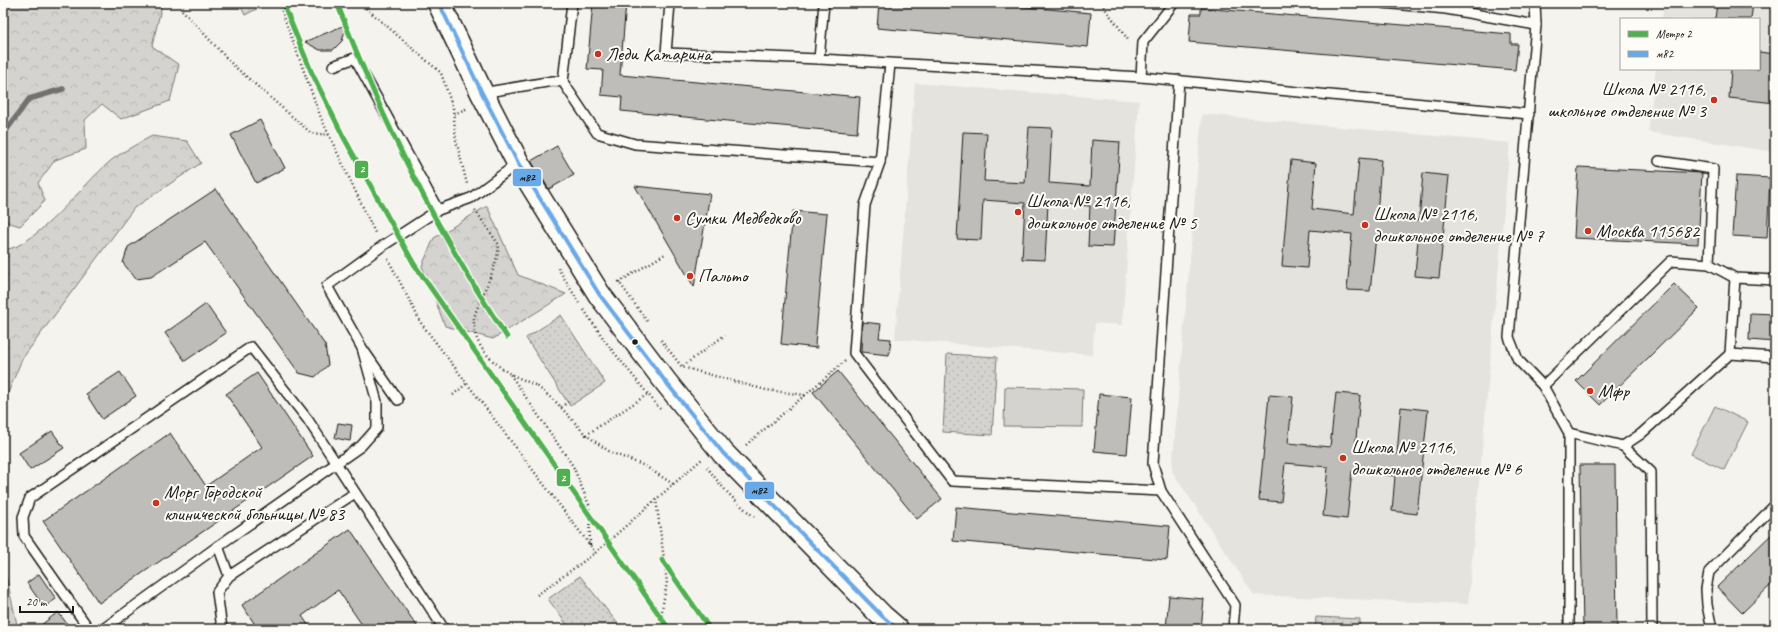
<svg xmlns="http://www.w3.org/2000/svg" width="1778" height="632" font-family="Caveat,sans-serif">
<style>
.built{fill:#e4e3de}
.grass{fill:url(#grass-dots);stroke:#787876}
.forest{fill:url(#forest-crowns);stroke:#787876}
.pitch{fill:#d4d3cf;stroke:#787876}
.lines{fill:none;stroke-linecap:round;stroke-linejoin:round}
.stream{stroke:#72716f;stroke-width:5.5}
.building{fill:#bebdba;stroke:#1c1c1c}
.lane-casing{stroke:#1c1c1c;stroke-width:12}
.secondary-casing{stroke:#1c1c1c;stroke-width:25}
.path{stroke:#1c1c1c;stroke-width:2.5;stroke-dasharray:1 3;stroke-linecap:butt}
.lane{stroke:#fdfcf7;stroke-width:9}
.secondary{stroke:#fdfcf7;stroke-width:22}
.bus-1-casing{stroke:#fdfcf7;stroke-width:7}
.bus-1{stroke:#69a9e7;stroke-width:4}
.metro-1-casing{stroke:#fdfcf7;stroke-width:8}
.metro-1{stroke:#4fb04f;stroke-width:5}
.poi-dot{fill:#c8321e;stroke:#fdfcf7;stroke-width:1.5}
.bus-dot{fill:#1c1c1c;stroke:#fdfcf7;stroke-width:1.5}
.labels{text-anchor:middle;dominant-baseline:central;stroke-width:4;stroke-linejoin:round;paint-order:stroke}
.poi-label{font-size:19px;fill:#1c1c1c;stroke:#fdfcf7;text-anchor:start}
.line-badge{stroke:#fdfcf7;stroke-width:1.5}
.badge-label{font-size:11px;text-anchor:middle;font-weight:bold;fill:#fff}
.pale-badge-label{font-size:11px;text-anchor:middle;font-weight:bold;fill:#111}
</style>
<defs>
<pattern id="grass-dots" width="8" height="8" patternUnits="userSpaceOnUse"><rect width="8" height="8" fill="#d4d3cf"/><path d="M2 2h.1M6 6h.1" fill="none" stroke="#b5b5b1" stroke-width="1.8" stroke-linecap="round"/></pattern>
<pattern id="forest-crowns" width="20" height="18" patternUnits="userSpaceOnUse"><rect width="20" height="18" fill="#d4d3cf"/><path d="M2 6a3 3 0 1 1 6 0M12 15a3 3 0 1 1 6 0" fill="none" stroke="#b5b5b1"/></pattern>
</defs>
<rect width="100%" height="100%" fill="#f4f3ee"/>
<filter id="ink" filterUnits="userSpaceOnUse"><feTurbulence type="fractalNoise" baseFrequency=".025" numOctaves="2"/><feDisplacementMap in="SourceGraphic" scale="8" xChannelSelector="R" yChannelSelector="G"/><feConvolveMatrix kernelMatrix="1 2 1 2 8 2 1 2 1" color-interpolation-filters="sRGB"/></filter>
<g filter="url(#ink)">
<g class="built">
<polygon points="1664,3 1775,3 1775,152 1648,132 1656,69 1759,69 1759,19 1662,19"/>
<polygon points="915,83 1139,101 1122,325 1095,323 1092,355 895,339"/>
<polygon points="1202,114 1510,143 1468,604 1254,595 1172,471"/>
</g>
<g class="grass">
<polygon points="239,3 263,3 264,5 245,15"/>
<polygon points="561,315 605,383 570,406 526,338"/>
<polygon points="947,354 997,357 992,435 943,432"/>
<polygon points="580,576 622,629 570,629 548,599"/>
<polygon points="1316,617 1360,619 1359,629 1315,629"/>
</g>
<g class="forest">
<polygon points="3,3 161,3 161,9 152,46 179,65 170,101 121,119 102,104 85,120 86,149 55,160 38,183 45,201 20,226 3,221"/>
<path d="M152 136 187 141 201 163 134 208 22 359 3 405V249C31 253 89 177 113 159 125 150 139 143 152 136Z"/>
<polygon points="487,206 518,275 566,294 493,339 445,326 422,266 434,238"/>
<polygon points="3,557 4,566 18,629 3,629"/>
</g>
<g class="pitch">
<polygon points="1005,387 1083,389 1082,427 1004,426"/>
<polygon points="1715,406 1748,422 1724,470 1691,454"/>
</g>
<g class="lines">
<polyline class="stream" points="3,131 8,128 29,99 63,89"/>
</g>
<g class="building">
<polygon points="593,3 626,3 620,75 860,97 857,133 621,111 622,97 601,95 603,70 587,69"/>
<polygon points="879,3 984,3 1091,13 1088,47 877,28"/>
<polygon points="1717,3 1753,3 1751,19 1715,19"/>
<polygon points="1201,8 1511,34 1511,44 1518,44 1515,70 1189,42 1191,14 1201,14"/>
<polygon points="347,24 342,41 333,50 320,50 305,42"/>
<polygon points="1759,52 1775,54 1775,103 1729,98 1731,69 1759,69"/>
<polygon points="260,120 285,168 256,183 231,135"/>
<polygon points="1029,127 1052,128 1049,183 1090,186 1092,140 1120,142 1113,247 1088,246 1090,206 1048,203 1045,260 1022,259 1025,203 983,200 981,240 957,239 963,132 987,133 984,181 1025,183"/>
<polygon points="557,146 574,175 549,189 531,161"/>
<polygon points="1359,158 1381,160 1377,216 1419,220 1423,173 1449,176 1439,278 1415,276 1418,239 1376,237 1370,291 1347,290 1352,234 1310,230 1307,268 1282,266 1291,160 1316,163 1312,209 1354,214"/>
<polygon points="1578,167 1702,173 1698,244 1574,238"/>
<polygon points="1736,176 1770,178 1767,238 1732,236"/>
<polygon points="635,186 710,194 694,287 663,234"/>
<polygon points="216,189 325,345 328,365 315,377 299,373 205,242 151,277 136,279 123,263 128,247"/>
<polygon points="793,211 827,214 815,344 818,348 781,344"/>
<polygon points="1674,284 1699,308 1600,405 1576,381"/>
<polygon points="206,304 226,333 185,361 165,333"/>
<polygon points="1750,313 1775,314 1775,342 1749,340"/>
<polygon points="862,322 881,324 879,338 891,339 889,355 861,352"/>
<polygon points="838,371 942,499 917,519 813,392"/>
<polygon points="120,372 136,396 102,419 86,394"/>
<polygon points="257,373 313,456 99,603 43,521 170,433 206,486 262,447 226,394"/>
<polygon points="1336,393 1360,395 1355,450 1397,454 1401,407 1428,410 1417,514 1392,511 1395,476 1352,471 1347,519 1323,516 1328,467 1285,463 1281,502 1259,500 1269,395 1293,397 1288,443 1330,447"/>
<polygon points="1099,394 1132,397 1127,454 1094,451"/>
<polygon points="338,423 352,425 350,441 335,438"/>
<polygon points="52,431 64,448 30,470 19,453"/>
<polygon points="1580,465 1615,465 1617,629 1583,629"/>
<polygon points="956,507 1170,526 1167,560 953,541"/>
<polygon points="350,529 419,629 365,629 338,590 302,616 311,629 258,629 242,605"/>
<polygon points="1775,531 1775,581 1742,613 1717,587"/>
<polygon points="39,574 56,599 44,607 27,583"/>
<polygon points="1169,596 1204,599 1201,629 1166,629"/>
<polygon points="58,612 71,629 36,629"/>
</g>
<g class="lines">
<defs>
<g id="lane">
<polyline points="670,3 666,53 819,59"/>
<polyline points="824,3 819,59 1141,77 1529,114"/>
<polyline points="1383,3 1446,9 1536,25"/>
<polyline points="1535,3 1536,25 1509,337 1518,360 1543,386 1569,433 1623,446"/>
<polyline points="333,66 355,58 438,210"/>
<polyline points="1141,77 1143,42 1174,3"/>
<polyline points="1179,80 1153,464 1161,491 1235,605 1233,629"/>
<polyline points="563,82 572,3"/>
<polyline points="482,93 553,81 563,82 597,133 635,144 880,162 890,64"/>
<polyline points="1659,161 1713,169 1709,264"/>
<polyline points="880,162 865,205 854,353 952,481 1161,491"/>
<polyline points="1730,354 1735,278"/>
<polyline points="1543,386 1671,261 1709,264 1735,278 1775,280"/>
<polyline points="398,400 362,348 327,286 381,247 438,210 471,198 518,163"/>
<polyline points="218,546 229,576 217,592 222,629"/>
<polyline points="229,576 355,493"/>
<polyline points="89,629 24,536 23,517 30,498 251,347 308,420 444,629"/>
<polyline points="103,629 218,546 361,446 377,428 377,402 362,348"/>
<polyline points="1569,629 1569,433"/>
<polyline points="1652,629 1651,472 1623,446 1641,434 1730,354 1775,357"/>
<polyline points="1712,629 1707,605 1706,589 1709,572 1775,505"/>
</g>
<polyline id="secondary" points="439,3 482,93 518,163 599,294 665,381 723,453 882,616 897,629"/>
</defs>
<use href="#lane" class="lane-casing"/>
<use href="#secondary" class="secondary-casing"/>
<g class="path">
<polyline points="279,3 321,118 376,235"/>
<polyline points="360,3 441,73 453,108 456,140 467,184"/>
<polyline points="1101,3 1129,41"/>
<polyline points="182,10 233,65 311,133 329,135"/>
<polyline points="3,25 6,27"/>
<polyline points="454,114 468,108"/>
<path d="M475 210 499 245C497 264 489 280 482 297 479 305 473 315 474 324 474 346 493 363 510 374"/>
<polyline points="388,259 421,323 590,545 595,553"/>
<polyline points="558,268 579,303"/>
<polyline points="584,310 608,345 660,409"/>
<polyline points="647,321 619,282 665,254"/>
<polyline points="661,340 682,367 766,390 805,395 845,361"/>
<polyline points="683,366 725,335"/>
<polyline points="453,395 466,384"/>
<polyline points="561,407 568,402"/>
<polyline points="586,435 648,394"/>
<polyline points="746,445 805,395"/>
<path d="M707 467C722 488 736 503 756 518"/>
<polyline points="656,499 667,582 662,609 663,629"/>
<polyline points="590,545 589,505 573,466 510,374 537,386 557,403 586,435 610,452 645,466 673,484"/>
<polyline points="537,595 595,553 702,459"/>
</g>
<use href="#lane" class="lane"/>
<use href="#secondary" class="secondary"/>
<defs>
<polyline id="bus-1" points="439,3 482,93 518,163 599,294 665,381 723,453 882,616 897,629"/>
</defs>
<use href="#bus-1" class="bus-1-casing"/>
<use href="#bus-1" class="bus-1"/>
<defs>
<g id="metro-1">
<polyline points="283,3 311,71 343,136 414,264 669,629"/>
<path d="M337 3C384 124 435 229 507 337"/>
<polyline points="662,560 710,629"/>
</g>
</defs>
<use href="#metro-1" class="metro-1-casing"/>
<use href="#metro-1" class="metro-1"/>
</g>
</g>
<g class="poi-dot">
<circle cx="598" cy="54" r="4"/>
<circle cx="1714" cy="100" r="4"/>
<circle cx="1018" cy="212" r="4"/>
<circle cx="677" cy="218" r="4"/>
<circle cx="1365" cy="225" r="4"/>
<circle cx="1588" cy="231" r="4"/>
<circle cx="690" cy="276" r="4"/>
<circle cx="1590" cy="391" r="4"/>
<circle cx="1343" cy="458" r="4"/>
<circle cx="156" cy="503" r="4"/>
</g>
<circle class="bus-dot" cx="635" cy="342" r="3.5"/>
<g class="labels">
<g class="poi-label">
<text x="606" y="54">Леди Катарина</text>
<text x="1706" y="89" text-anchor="end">Школа № 2116,<tspan x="1706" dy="22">школьное отделение № 3</tspan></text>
<text x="1026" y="201">Школа № 2116,<tspan x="1026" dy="22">дошкольное отделение № 5</tspan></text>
<text x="1373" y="214">Школа № 2116,<tspan x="1373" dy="22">дошкольное отделение № 7</tspan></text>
<text x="685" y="218">Сумки Медведково</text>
<text x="1596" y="231">Москва 115682</text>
<text x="698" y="276">Пальто</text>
<text x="1598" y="391">Мфр</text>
<text x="1351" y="447">Школа № 2116,<tspan x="1351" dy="22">дошкольное отделение № 6</tspan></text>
<text x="164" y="492">Морг Городской<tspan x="164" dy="22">клинической больницы № 83</tspan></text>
</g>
</g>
<g class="line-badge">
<rect x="354" y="160" width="15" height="19" rx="4" fill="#4fb04f"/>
<rect x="512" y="168" width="30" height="19" rx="4" fill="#69a9e7"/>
<rect x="556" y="468" width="15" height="19" rx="4" fill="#4fb04f"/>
<rect x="744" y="481" width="31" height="19" rx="4" fill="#69a9e7"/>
</g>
<g class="badge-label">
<text x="362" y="173">2</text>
<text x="563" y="482">2</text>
</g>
<g class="pale-badge-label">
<text x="527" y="181">м82</text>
<text x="759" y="494">м82</text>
</g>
<rect width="1778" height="632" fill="none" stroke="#fdfcf7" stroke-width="16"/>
<rect x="8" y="8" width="1762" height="616" fill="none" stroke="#1c1c1c" stroke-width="1.5" filter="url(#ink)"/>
<rect x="1620" y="18" width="140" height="52" fill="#fdfcf7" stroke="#a3a29f"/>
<rect x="1628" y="31" width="20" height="6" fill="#4fb04f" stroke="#a3a29f"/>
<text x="1656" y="38" font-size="12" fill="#1c1c1c">Метро 2</text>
<rect x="1628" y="51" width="20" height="6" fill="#69a9e7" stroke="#a3a29f"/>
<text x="1656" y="58" font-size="12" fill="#1c1c1c">м82</text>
<path d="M20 606v6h53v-6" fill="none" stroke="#1c1c1c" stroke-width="2"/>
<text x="26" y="606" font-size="12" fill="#1c1c1c" stroke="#fdfcf7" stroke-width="3" paint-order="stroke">20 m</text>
</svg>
